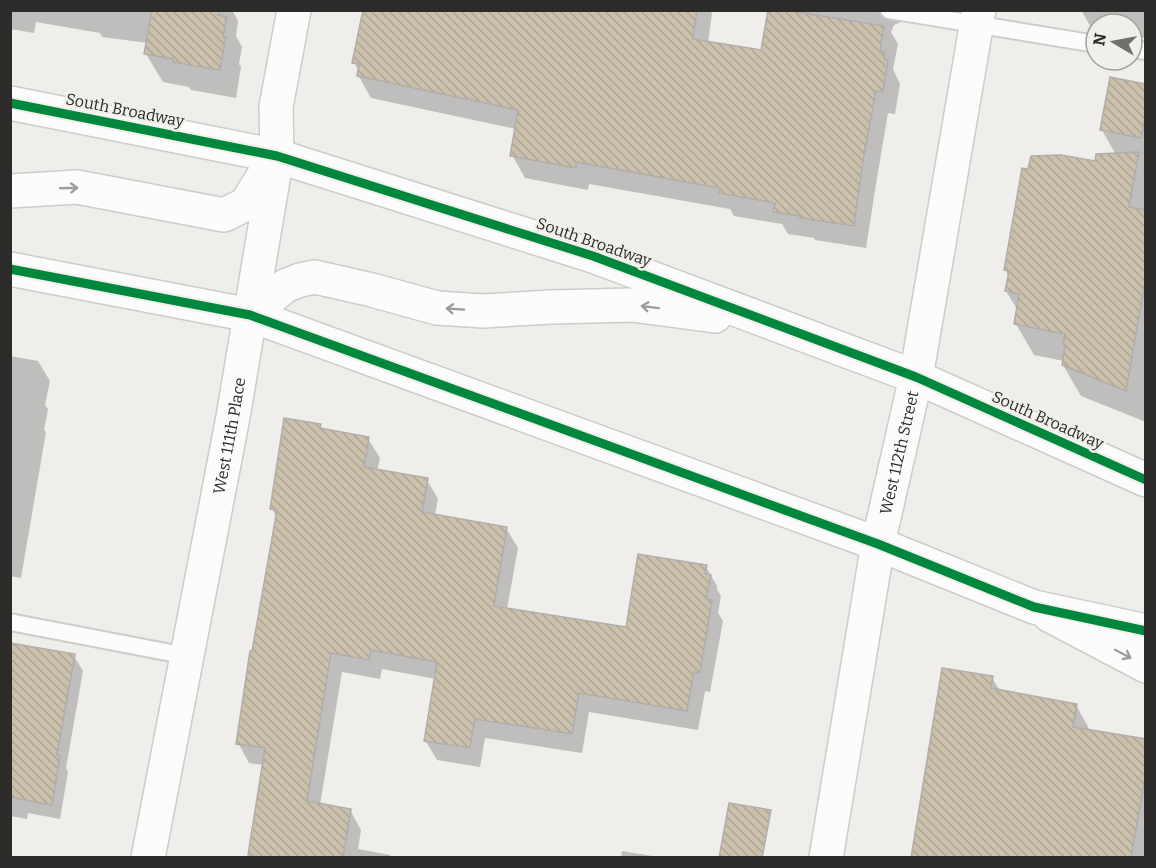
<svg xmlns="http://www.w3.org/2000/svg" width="1156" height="868" font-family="Bitter,serif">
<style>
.shadow{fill:#0003}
.building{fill:url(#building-back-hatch);stroke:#afaeac;stroke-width:1.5}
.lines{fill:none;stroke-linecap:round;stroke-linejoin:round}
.lane-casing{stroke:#ceccca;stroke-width:20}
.street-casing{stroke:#ceccca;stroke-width:36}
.secondary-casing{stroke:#ceccca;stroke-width:36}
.lane{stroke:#fdfcfc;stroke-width:16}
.street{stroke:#fdfcfc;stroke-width:33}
.secondary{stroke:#fdfcfc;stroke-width:33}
.cycleway-casing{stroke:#f1efea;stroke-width:13}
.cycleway{stroke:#00873e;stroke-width:9}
.oneway{stroke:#9f9e9d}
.labels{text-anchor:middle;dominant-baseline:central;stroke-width:5;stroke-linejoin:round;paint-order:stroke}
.street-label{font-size:16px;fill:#2c2b29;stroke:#f1efea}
</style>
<defs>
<pattern id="building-back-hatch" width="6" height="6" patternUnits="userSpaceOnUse" patternTransform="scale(1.5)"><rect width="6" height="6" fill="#cbc0ac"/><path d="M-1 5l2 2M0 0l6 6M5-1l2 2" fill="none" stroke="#aea594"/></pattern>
</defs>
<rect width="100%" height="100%" fill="#f0eeeb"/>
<g class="shadow">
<polygon points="10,10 232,10 238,21 236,36 242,47 239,64 241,67 236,98 191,90 189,87 163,82 146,54 148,43 102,37 100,33 36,22 34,33 10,29"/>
<polygon points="465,10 710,10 712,14 708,43 762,52 769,10 903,10 901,22 894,25 891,32 898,44 893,69 900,84 895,114 888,113 876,184 866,248 815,240 814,238 788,234 782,224 734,216 730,209 589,184 588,190 525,178 512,155 516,129 371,98 358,75 359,72 354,62"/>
<polygon points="1081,10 1146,10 1146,38 1132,36 1132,24 1096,24 1096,30 1092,29"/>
<polygon points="1146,85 1146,422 1081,396 1063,365 1064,361 1034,355 1016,324 1018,311 1006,291 1009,277 1005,270 1096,162 1116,155 1102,130"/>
<polygon points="10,356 38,361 50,381 45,405 48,409 44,430 46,432 21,578 10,576"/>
<polygon points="320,426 322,430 368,439 380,458 377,471 427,480 438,499 435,515 506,528 518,548 507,609 627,629 706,567 717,586 717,589 721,596 718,613 723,621 710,692 705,691 698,730 589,712 582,753 485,738 480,767 437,760 425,740 436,679 382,669 380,679 342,672 320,805 350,810 361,830 358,849 390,855 392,858 252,858 250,854 264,765 249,763 238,743 277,517 272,509"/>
<polygon points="10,645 74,656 83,671 66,768 68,772 60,819 28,813 27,819 10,816"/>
<polygon points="992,678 1000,691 1076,705 1091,732 1146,741 1146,858 912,858"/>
<polygon points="622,851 664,858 621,858"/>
</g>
<g class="building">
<polygon points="152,10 219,10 218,15 227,17 223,37 226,37 220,70 173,62 173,59 144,54"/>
<polygon points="363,10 697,10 693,39 761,50 768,10 784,10 884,26 880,51 885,52 884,59 888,60 883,92 876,91 863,161 854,226 800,218 801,216 773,212 775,203 719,193 720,188 576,162 576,168 510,156 518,110 357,76 359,64 352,63"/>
<polygon points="1110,77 1146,84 1146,114 1141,138 1100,130"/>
<polygon points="1139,152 1129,207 1146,210 1146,276 1126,391 1062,365 1065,345 1063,345 1065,334 1014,324 1019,294 1005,291 1009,271 1004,270 1022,168 1028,169 1031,156 1061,155 1095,161 1096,154"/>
<polygon points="284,418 321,424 320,428 369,437 364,467 428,478 422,512 507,527 494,606 626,627 638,554 707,565 705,574 711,575 706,599 712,600 700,673 694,672 687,711 579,693 572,734 475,719 470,748 424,741 437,662 371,650 369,660 331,653 307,801 351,809 343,858 266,858 248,855 265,748 236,744 250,651 252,651 277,510 270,509"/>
<polygon points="10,643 75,654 57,755 60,756 52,805 10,797"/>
<polygon points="942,668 993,676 991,688 1077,704 1073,727 1146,739 1146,772 1131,858 911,858"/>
<polygon points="729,803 771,810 762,858 719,858"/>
</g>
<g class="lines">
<defs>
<g id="lane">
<polyline points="889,10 1096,44"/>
<polyline points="1132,49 1146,51"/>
<polyline points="10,622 187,656"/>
</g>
<g id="street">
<polyline points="1049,615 1146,666"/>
<path id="s1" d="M826 858 878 544 916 377 979 10"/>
</g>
<g id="secondary">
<polyline points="10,103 277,156 593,256 916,377 1146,480"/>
<polyline points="10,191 77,187 224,215 246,204 269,167"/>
<polyline points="10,269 250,315 878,544 1034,607 1146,631"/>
<polyline points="250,315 285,286 300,280 315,277 372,290 437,308 483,311 551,307 632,305 715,316"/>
<path id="s2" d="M148 858 233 417 277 156 276 107 294 10"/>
</g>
</defs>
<use href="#lane" class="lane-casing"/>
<use href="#street" class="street-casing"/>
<use href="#secondary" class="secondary-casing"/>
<use href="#lane" class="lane"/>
<use href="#street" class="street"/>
<use href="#secondary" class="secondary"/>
<defs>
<g id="cycleway">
<polyline points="10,103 277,156 593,256 916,377 1146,480"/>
<polyline points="10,269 250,315 878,544 1034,607 1146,631"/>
</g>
</defs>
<use href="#cycleway" class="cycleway-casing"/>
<use href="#cycleway" class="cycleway"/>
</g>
<defs><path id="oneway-shaft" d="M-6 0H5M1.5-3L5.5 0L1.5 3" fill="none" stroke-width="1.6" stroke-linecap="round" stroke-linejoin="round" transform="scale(1.5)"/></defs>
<g class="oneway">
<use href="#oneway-shaft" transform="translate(69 188) rotate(-2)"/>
<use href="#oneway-shaft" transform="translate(650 307) rotate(-173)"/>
<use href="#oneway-shaft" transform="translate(455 309) rotate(-176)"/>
<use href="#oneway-shaft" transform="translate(1123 654) rotate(28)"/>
</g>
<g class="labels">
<g class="street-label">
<text transform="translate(125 110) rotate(11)">South Broadway</text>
<text transform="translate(594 242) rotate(19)">South Broadway</text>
<text transform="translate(1048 420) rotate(24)">South Broadway</text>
<text stroke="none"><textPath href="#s2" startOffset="430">West 111th Place</textPath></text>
<text stroke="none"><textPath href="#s1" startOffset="412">West 112th Street</textPath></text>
</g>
</g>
<rect width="1156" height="868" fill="none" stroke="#2c2b29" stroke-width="24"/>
<g transform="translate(1114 42) rotate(280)"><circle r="28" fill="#f1efea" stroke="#a2a19d" stroke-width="1.5"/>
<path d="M0-4.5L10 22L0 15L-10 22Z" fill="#716f6d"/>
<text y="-9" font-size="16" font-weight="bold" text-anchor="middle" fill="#2c2b29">N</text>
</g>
</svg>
